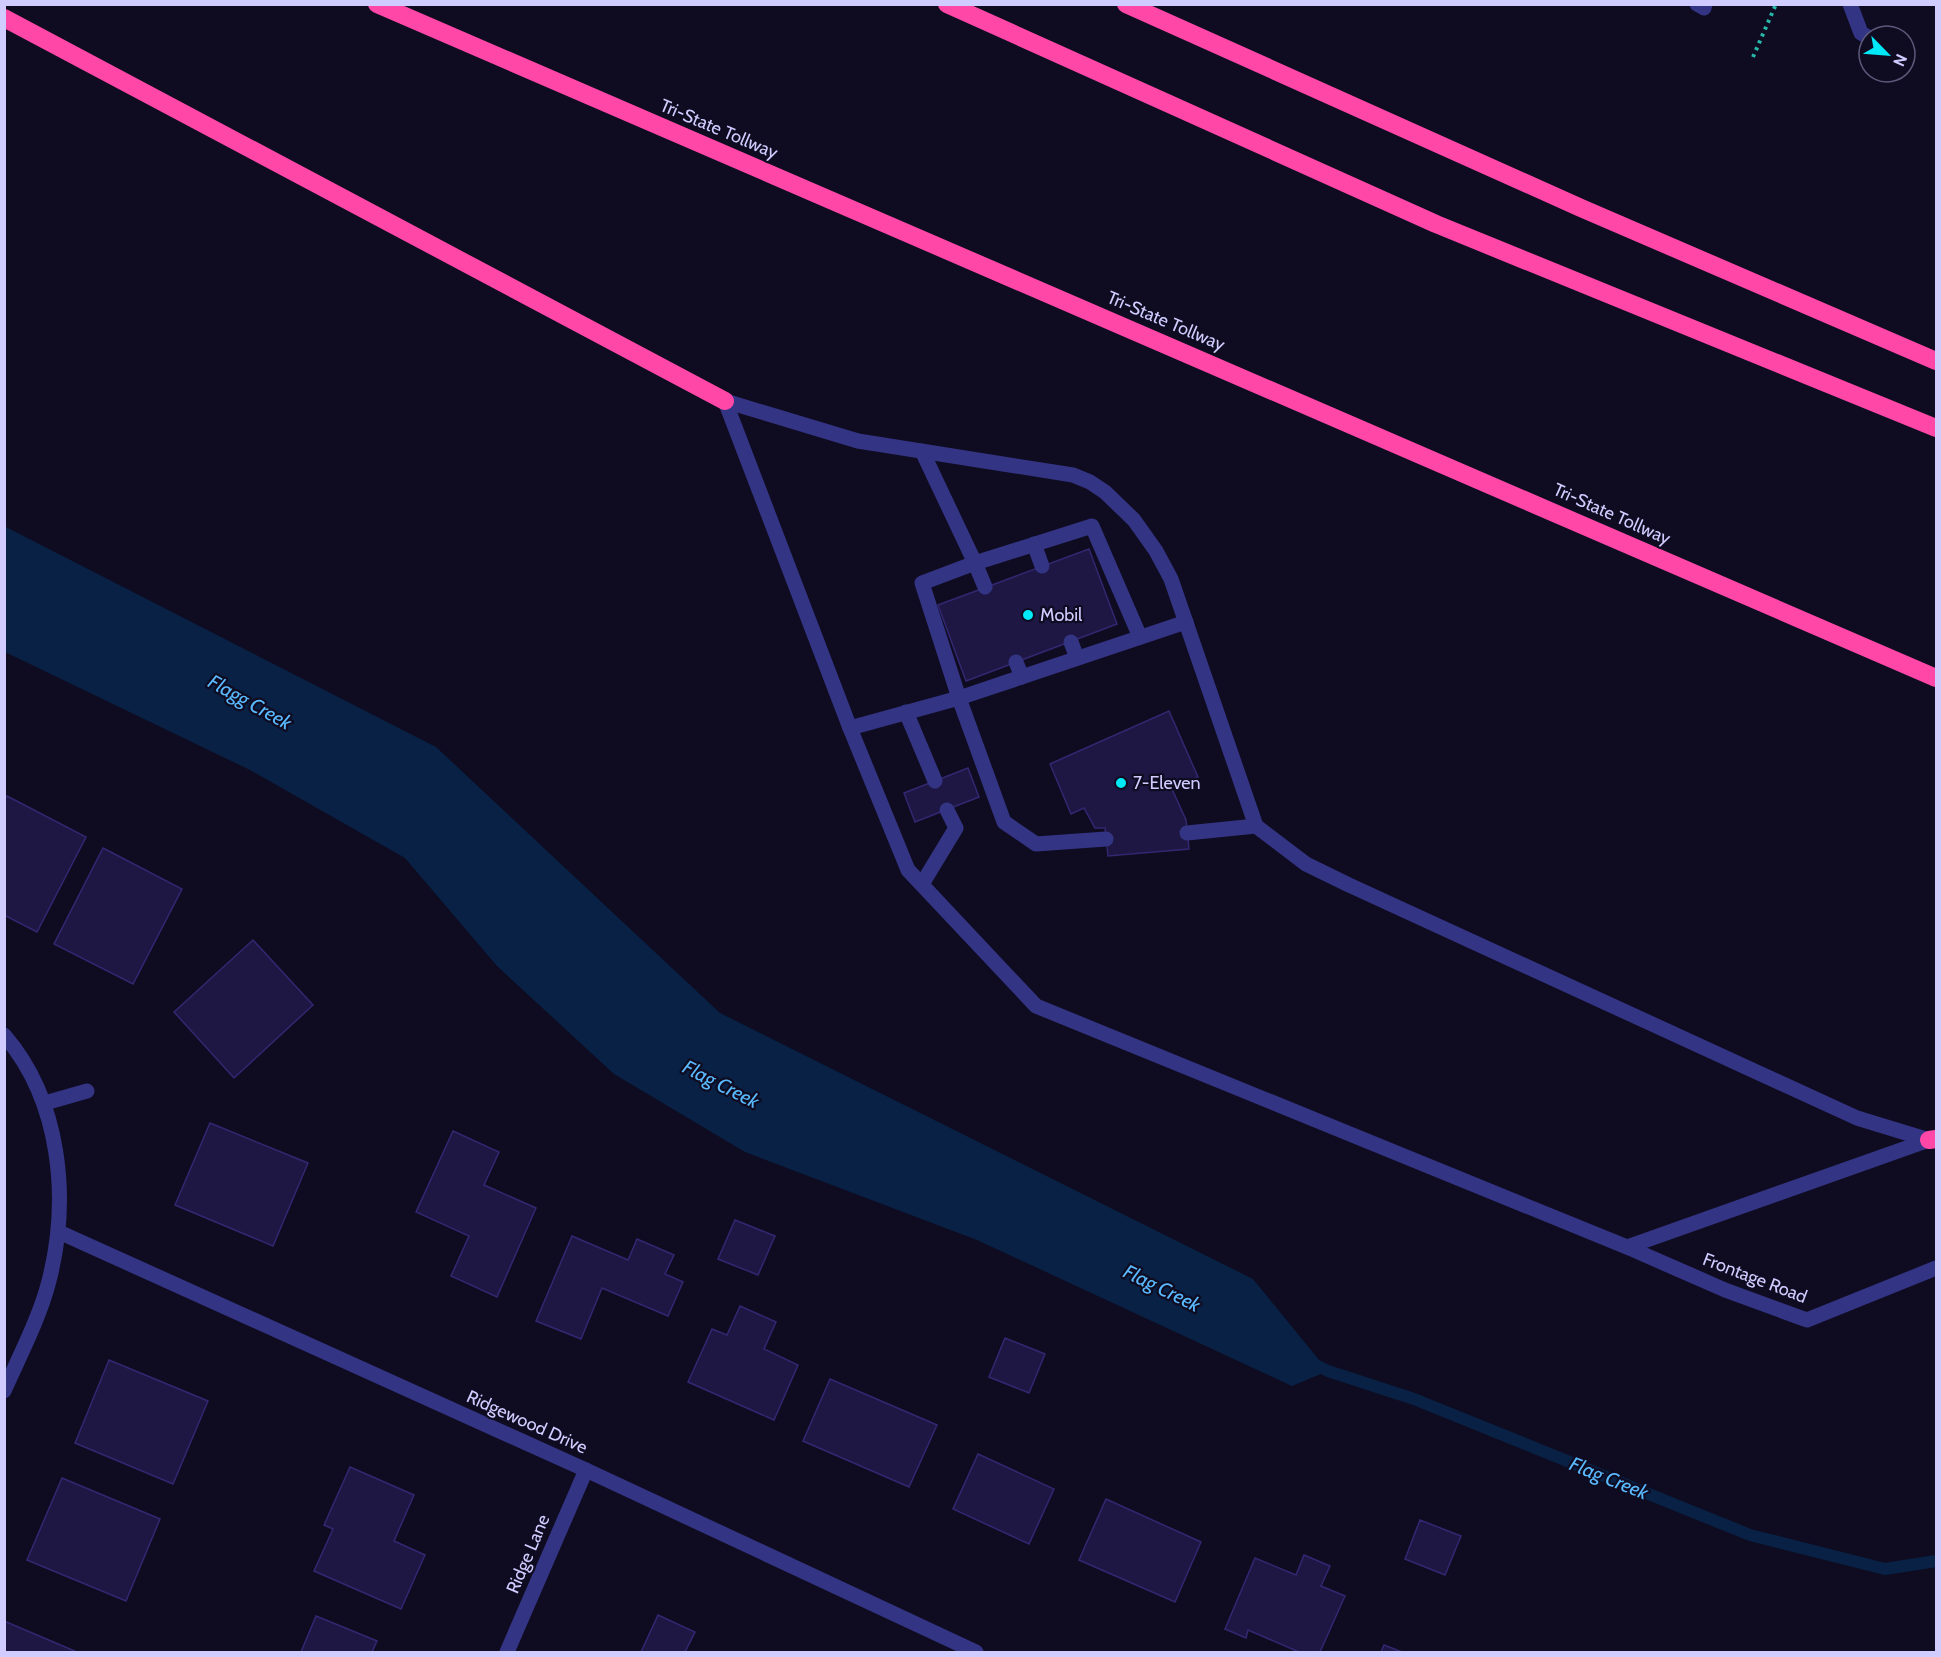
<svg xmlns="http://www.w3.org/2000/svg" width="1941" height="1657" font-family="Cabin,sans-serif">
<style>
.water{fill:#082144}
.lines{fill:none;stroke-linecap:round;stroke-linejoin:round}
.stream{stroke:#082144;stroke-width:12}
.building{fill:#1e1744;stroke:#332771;stroke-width:1.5}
.path{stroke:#26b9aa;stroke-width:4;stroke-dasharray:3 4.5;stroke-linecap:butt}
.lane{stroke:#343484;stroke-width:15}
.street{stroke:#343484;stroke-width:15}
.highway{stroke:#ff47a7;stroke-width:18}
.poi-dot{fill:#00e9f7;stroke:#0f0c22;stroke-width:2}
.labels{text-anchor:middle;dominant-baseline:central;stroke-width:4.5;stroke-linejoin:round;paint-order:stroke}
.street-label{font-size:18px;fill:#d0ccff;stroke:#0f0c22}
.poi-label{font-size:18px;fill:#d0ccff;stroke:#0f0c22;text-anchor:start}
.water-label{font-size:20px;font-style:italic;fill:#5abaff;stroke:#0f0c22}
</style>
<rect width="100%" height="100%" fill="#0f0c22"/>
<polygon class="water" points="4,526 436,747 720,1013 1253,1279 1328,1371 1292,1386 977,1240 745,1152 614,1074 497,966 405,858 250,770 5,652"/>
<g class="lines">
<polyline class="stream" points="1314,1364 1328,1371 1414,1399 1750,1535 1885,1569 1936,1561"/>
</g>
<g class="building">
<polygon points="1089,549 1117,624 966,681 938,605"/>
<polygon points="1169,711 1198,777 1172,789 1186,820 1189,849 1108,856 1105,828 1095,828 1084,808 1071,814 1050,764"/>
<polygon points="968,768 979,797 915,822 904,793"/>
<polygon points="7,796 86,837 37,932 4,915 4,801"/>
<polygon points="103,848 182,889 133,984 54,944"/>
<polygon points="253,940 313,1005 234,1078 174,1012"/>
<polygon points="210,1123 308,1163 273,1246 175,1205"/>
<polygon points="453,1131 499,1152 484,1185 536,1208 497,1297 451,1276 469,1236 416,1212"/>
<polygon points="735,1220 775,1236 758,1275 718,1259"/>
<polygon points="572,1236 628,1260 637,1239 674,1255 665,1274 683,1282 668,1316 602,1288 581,1339 536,1321"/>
<polygon points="740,1306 776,1322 764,1349 798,1365 774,1420 688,1382 712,1329 727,1335"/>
<polygon points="1005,1338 1045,1354 1029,1393 989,1377"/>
<polygon points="109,1360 208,1401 173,1484 75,1443"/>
<polygon points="830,1379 937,1425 909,1487 803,1441"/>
<polygon points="978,1454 1054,1489 1029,1544 953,1509"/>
<polygon points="350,1467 414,1495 394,1541 425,1555 401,1609 314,1571 333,1529 324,1525"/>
<polygon points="62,1478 160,1519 126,1601 27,1560"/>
<polygon points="1106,1499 1201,1542 1175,1602 1079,1560"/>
<polygon points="1420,1520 1461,1536 1445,1575 1405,1559"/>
<polygon points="1304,1555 1330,1566 1321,1586 1345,1596 1320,1652 1299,1652 1248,1630 1246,1638 1225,1629 1255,1558 1296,1575"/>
<polygon points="658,1615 695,1632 685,1652 641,1652"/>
<polygon points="316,1616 377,1641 372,1652 301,1652"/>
<polygon points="4,1621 77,1652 4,1652"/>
<polygon points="1384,1645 1402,1652 1381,1652"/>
</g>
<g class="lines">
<polyline class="path" points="1753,57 1776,4"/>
<g class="lane">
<polyline points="1697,4 1704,8 1705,4"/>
<polyline points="1850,4 1861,33 1868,37"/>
<polyline points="725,401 850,728 908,870 1036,1006 1627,1247 1929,1140"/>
<polyline points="725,401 858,441 1073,475 1090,482 1105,492 1134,520 1156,551 1171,579 1256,826 1306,864 1349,885 1857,1118 1929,1140"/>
<polyline points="922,451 975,563 1092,526 1140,637"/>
<polyline points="1034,544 1042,566"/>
<polyline points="985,587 975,563 922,583 959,698 1004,822 1036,844 1106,839"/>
<polyline points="1071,642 1077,658"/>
<polyline points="1016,662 1022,677"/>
<polyline points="906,712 935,781"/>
<polyline points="850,728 959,698 1186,622"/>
<polyline points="1187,833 1256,826"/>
<polyline points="922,884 956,828 947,810"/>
<polyline points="1627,1247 1725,1290 1807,1320 1936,1268"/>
</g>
<g class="street">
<path d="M4 1035C61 1101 70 1199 49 1281 40 1317 19 1357 4 1391"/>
<polyline points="45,1103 87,1091"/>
<polyline points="59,1232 586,1470 976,1652"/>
<polyline points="507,1652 586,1470"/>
</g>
<g class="highway">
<polyline points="377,4 1936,678"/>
<polyline points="947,4 1436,224 1936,428"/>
<polyline points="1126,4 1581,208 1936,361"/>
<polyline points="4,18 725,401"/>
<polyline points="1929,1140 1936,1139"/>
</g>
</g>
<g class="poi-dot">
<circle cx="1028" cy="615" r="6"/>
<circle cx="1121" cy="783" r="6"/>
</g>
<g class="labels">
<g class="street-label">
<text transform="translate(719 129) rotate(23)">Tri-State Tollway</text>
<text transform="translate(1166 321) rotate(23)">Tri-State Tollway</text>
<text transform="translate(1612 514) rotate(24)">Tri-State Tollway</text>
<text transform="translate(1755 1278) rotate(21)">Frontage Road</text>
<text transform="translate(527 1422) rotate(24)">Ridgewood Drive</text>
<text transform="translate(528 1554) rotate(-67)">Ridge Lane</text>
</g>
<g class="poi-label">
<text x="1040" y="615">Mobil</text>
<text x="1133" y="783">7-Eleven</text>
</g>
<g class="water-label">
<text transform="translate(250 702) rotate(29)">Flagg Creek</text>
<text transform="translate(721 1084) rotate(27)">Flag Creek</text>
<text transform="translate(1162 1288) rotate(26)">Flag Creek</text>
<text transform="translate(1609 1478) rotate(22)">Flag Creek</text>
</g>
</g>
<rect width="1941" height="1657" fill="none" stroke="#d0ccff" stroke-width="12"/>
<g transform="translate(1887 54) rotate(115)"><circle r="28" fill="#0f0c22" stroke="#5c597a" stroke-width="1.5"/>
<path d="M0-4.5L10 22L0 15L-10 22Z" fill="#00e9f7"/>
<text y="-9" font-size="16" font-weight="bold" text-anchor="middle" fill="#d0ccff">N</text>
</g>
</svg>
